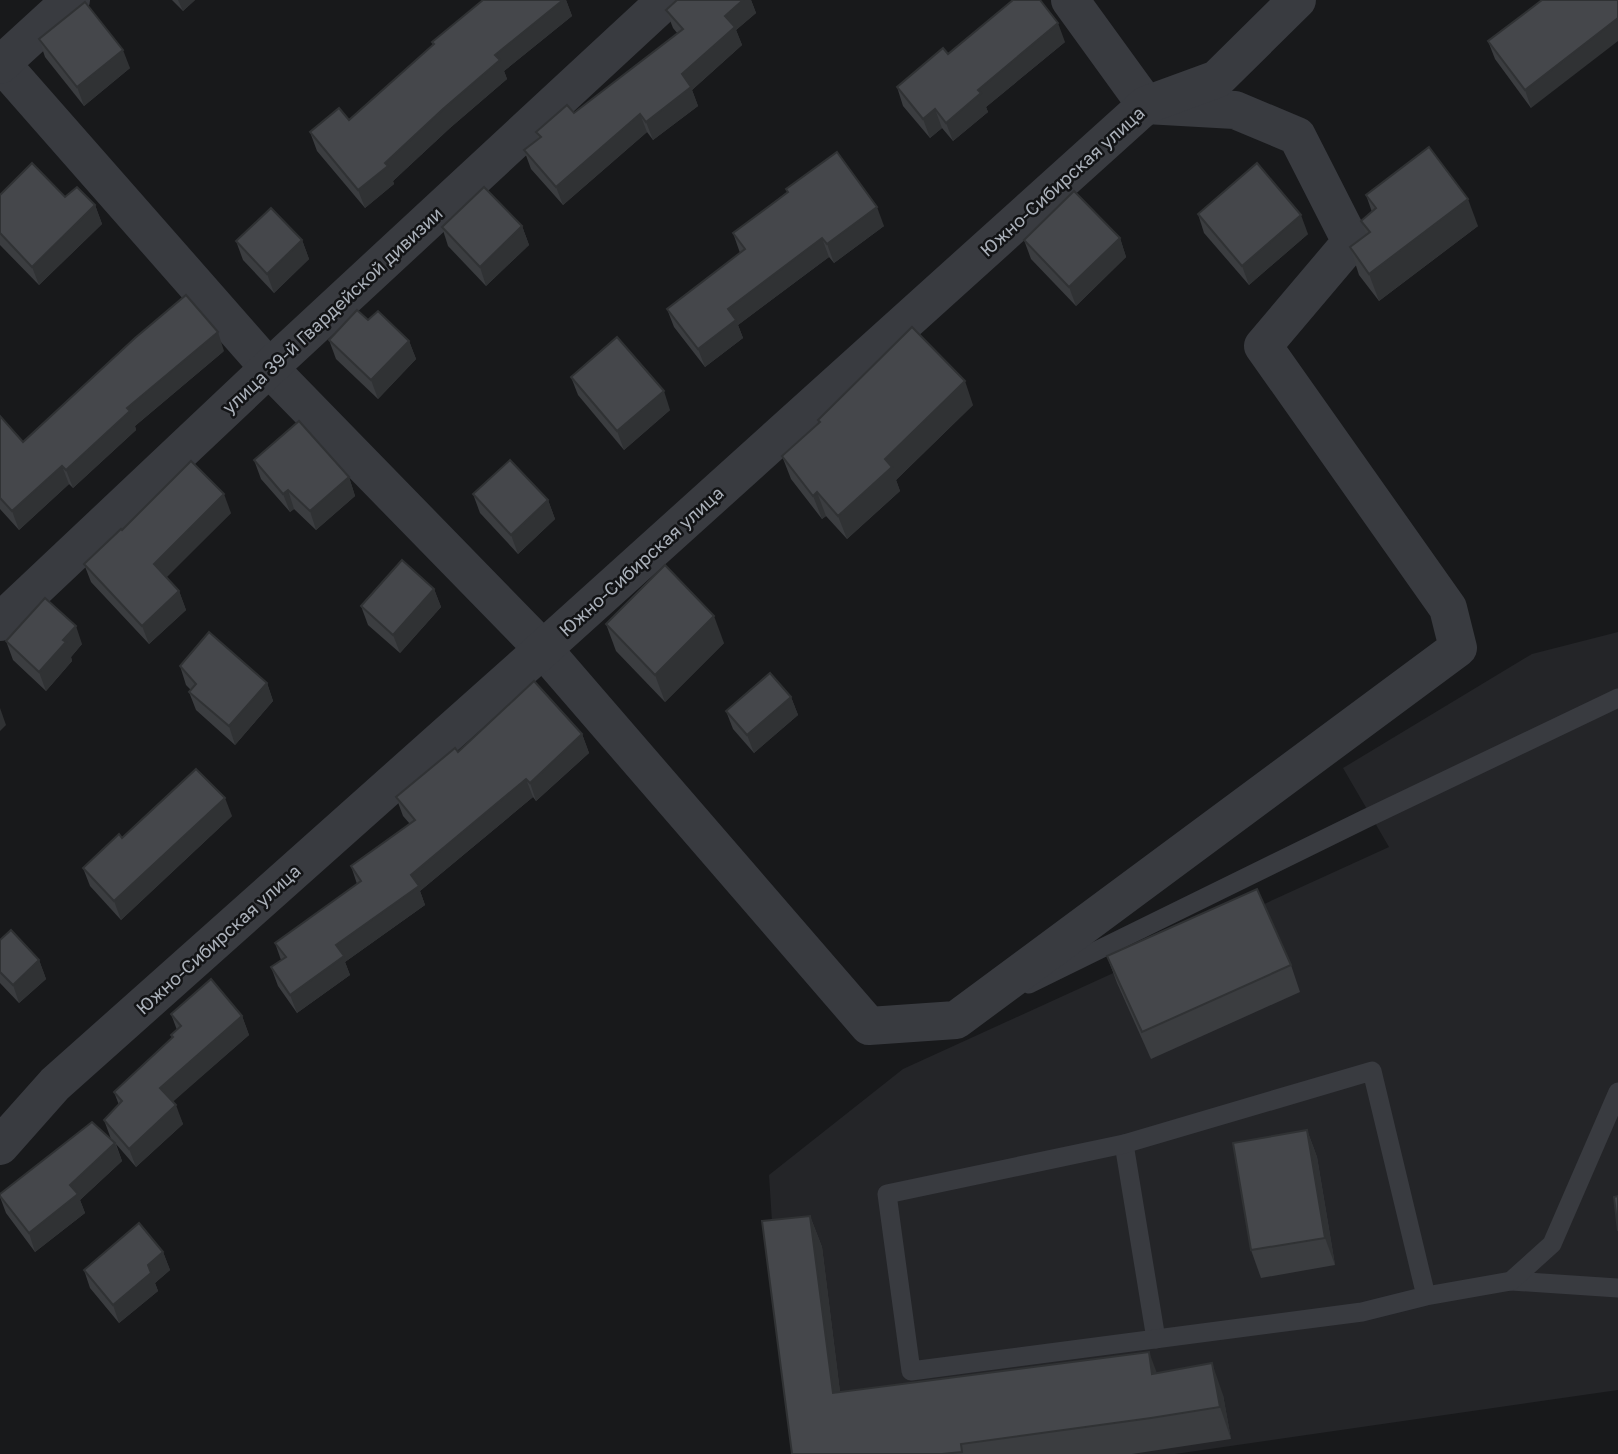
<svg xmlns="http://www.w3.org/2000/svg" width="1618" height="1454" font-family="'Golos Text',sans-serif">
<style>
.built{fill:#242528}
.lines{fill:none;stroke-linecap:round;stroke-linejoin:round}
.lane{stroke:#393b40;stroke-width:19}
.street{stroke:#393b40;stroke-width:38}
.wall{fill:#3b3d40}
.shaded-wall{fill:#303234}
.building{fill:#45474b;stroke:#303234;stroke-width:2}
.labels{text-anchor:middle;dominant-baseline:central;stroke-width:5;stroke-linejoin:round;paint-order:stroke}
.street-label{font-size:18px;fill:#abb1ba;stroke:#131416}
</style>
<rect width="100%" height="100%" fill="#18191b"/>
<polygon class="built" points="1618,632 1618,1390 1175,1454 799,1454 774,1253 769,1175 903,1069 1389,847 1343,768 1532,654"/>
<g class="lines">
<g class="lane">
<polyline points="1029,984 1365,819 1618,698"/>
<polyline points="1124,1144 1156,1339"/>
<polyline points="1511,1281 1618,1288"/>
<polyline points="1426,1296 1362,1312 911,1371 887,1194 1124,1144 1372,1071 1426,1296 1511,1281 1552,1244 1618,1092"/>
</g>
<g class="street">
<polyline points="0,62 269,368 543,649 869,1026 956,1020 1458,648 1448,608 1263,346 1351,242 1297,136 1235,110 1146,105 1070,0"/>
<polyline points="0,65 71,0"/>
<polyline points="0,622 269,368 666,0"/>
<polyline points="0,1146 55,1084 543,649 1146,105 1217,79 1297,0"/>
</g>
</g>
<g class="wall">
<polygon points="172,0 195,0 183,11"/>
<polygon points="483,0 566,0 572,16 504,71 507,79 450,128 393,181 394,184 365,208 317,151 310,132 349,120 433,45 432,42"/>
<polygon points="677,0 751,0 756,13 736,30 742,45 692,90 698,106 653,140 647,132 563,205 531,169 524,150 538,139 536,132 574,113 678,34 673,28 666,10"/>
<polygon points="1542,0 1531,108 1495,59 1488,41"/>
<polygon points="39,39 130,68 84,106 45,57"/>
<polygon points="1065,42 986,107 988,112 953,141 942,128 930,138 903,106 897,87 948,54"/>
<polygon points="786,189 884,226 834,263 829,257 738,325 743,338 705,367 674,327 667,309 740,253 733,233 787,192"/>
<polygon points="0,195 65,197 95,205 102,224 39,285 0,245"/>
<polygon points="1366,195 1478,226 1379,301 1359,275 1350,247 1366,235 1361,221 1372,212"/>
<polygon points="1198,214 1308,234 1249,285 1204,233"/>
<polygon points="522,226 529,245 486,286 448,246 442,227"/>
<polygon points="1120,238 1126,257 1076,306 1031,259 1024,240"/>
<polygon points="302,240 309,259 274,293 243,260 236,241"/>
<polygon points="368,320 409,341 416,359 378,399 336,359 329,340"/>
<polygon points="224,351 135,426 136,430 73,488 69,484 19,530 0,509 0,416 23,442"/>
<polygon points="571,377 670,410 624,450 578,395"/>
<polygon points="973,405 896,480 900,491 847,539 826,516 822,519 791,479 782,456 819,423 818,420"/>
<polygon points="254,460 349,477 355,496 316,530 294,509 290,512 261,479"/>
<polygon points="473,494 548,500 555,519 518,554 480,513"/>
<polygon points="231,513 166,577 179,591 186,610 149,644 91,582 84,564 122,530"/>
<polygon points="434,589 441,607 400,653 368,625 361,606"/>
<polygon points="606,624 724,643 665,702 616,651"/>
<polygon points="6,641 82,644 71,657 72,661 46,691 13,660"/>
<polygon points="180,666 267,683 273,701 235,745 196,710 189,692 191,690 186,685"/>
<polygon points="791,697 798,715 754,753 733,729 726,711"/>
<polygon points="582,734 589,753 536,801 533,797 420,891 425,905 345,962 350,975 297,1013 278,986 271,967 281,960 275,943 357,884 351,866 410,824 403,816 396,797 458,752"/>
<polygon points="232,816 121,920 90,886 83,868 122,838"/>
<polygon points="0,940 39,960 46,979 19,1003 0,983"/>
<polygon points="1107,956 1291,965 1300,992 1151,1059 1117,983"/>
<polygon points="171,1014 242,1016 249,1035 173,1101 183,1124 136,1167 116,1144 122,1161 80,1200 85,1213 35,1252 6,1213 0,1197 0,1194 111,1139 104,1120 119,1105 114,1092 172,1038 171,1035 177,1030"/>
<polygon points="1307,1130 1317,1157 1335,1265 1261,1278 1251,1250"/>
<polygon points="810,1216 822,1247 840,1392 1157,1373 1223,1395 1231,1439 1132,1454 792,1454"/>
<polygon points="163,1252 170,1270 155,1283 158,1291 119,1323 90,1288 84,1270"/>
</g>
<g class="shaded-wall">
<polygon points="178,0 195,0 183,11"/>
<polygon points="563,0 566,0 572,16 504,71 507,79 450,128 393,181 394,184 365,208 358,190 495,55"/>
<polygon points="743,0 751,0 756,13 736,30 742,45 692,90 698,106 653,140 646,122 725,16"/>
<polygon points="1618,18 1618,41 1531,108 1525,90"/>
<polygon points="1058,23 1065,42 986,107 988,112 953,141 946,123 978,90"/>
<polygon points="123,50 130,68 84,106 77,87"/>
<polygon points="935,109 942,128 930,138 923,119"/>
<polygon points="640,114 647,132 563,205 556,187"/>
<polygon points="1468,199 1478,226 1379,301 1369,274"/>
<polygon points="95,205 102,224 39,285 32,267"/>
<polygon points="877,207 884,226 834,263 827,244"/>
<polygon points="1301,215 1308,234 1249,285 1242,266"/>
<polygon points="522,226 529,245 486,286 480,267"/>
<polygon points="822,238 829,257 738,325 743,338 705,367 698,349 728,309"/>
<polygon points="1120,238 1126,257 1076,306 1069,287"/>
<polygon points="302,240 309,259 274,293 267,274"/>
<polygon points="218,332 224,351 135,426 136,430 73,488 66,470 127,408"/>
<polygon points="409,341 416,359 378,399 371,380"/>
<polygon points="965,381 973,405 896,480 900,491 847,539 838,516 885,459"/>
<polygon points="664,391 670,410 624,450 617,431"/>
<polygon points="62,466 69,484 19,530 12,511"/>
<polygon points="349,477 355,496 316,530 310,511"/>
<polygon points="288,490 294,509 290,512 283,494"/>
<polygon points="817,492 826,516 822,519 813,496"/>
<polygon points="224,494 231,513 161,583 154,564"/>
<polygon points="548,500 555,519 518,554 511,535"/>
<polygon points="434,589 441,607 400,653 393,635"/>
<polygon points="179,591 186,610 149,644 142,626"/>
<polygon points="714,616 724,643 665,702 655,675"/>
<polygon points="76,626 82,644 71,657 72,661 46,691 39,672 63,640"/>
<polygon points="267,683 273,701 235,745 229,726"/>
<polygon points="791,697 798,715 754,753 747,735"/>
<polygon points="0,708 6,725 0,731"/>
<polygon points="582,734 589,753 536,801 530,783"/>
<polygon points="526,779 533,797 420,891 425,905 345,962 350,975 297,1013 290,995 336,945 411,875"/>
<polygon points="225,798 232,816 121,920 114,901"/>
<polygon points="39,960 46,979 19,1003 13,985"/>
<polygon points="242,1016 249,1035 167,1107 160,1088"/>
<polygon points="176,1105 183,1124 136,1167 129,1149"/>
<polygon points="1307,1130 1317,1157 1335,1265 1325,1238"/>
<polygon points="115,1143 122,1161 80,1200 85,1213 35,1252 29,1233 70,1185"/>
<polygon points="810,1216 822,1247 844,1424 833,1393"/>
<polygon points="163,1252 170,1270 155,1283 158,1291 119,1323 113,1305 148,1265"/>
<polygon points="1149,1352 1161,1384 1152,1374"/>
<polygon points="1212,1363 1223,1395 1231,1439 1220,1407"/>
</g>
<g class="building">
<polygon points="483,0 563,0 495,55 500,60 443,109 385,163 388,166 358,190 310,132 339,108 349,120 434,44 432,42"/>
<polygon points="677,0 743,0 725,16 735,27 682,74 691,87 646,122 640,114 556,187 524,150 541,137 536,132 567,105 574,113 683,29 666,10"/>
<polygon points="1013,0 1040,0 1058,23 978,90 981,93 946,123 935,109 923,119 897,87 943,48 948,54"/>
<polygon points="1542,0 1618,0 1618,18 1525,90 1488,41"/>
<polygon points="85,2 123,50 77,87 39,39"/>
<polygon points="1429,147 1468,199 1369,274 1350,247 1370,232 1361,221 1376,208 1366,195"/>
<polygon points="837,152 877,207 827,244 822,238 728,309 736,320 698,349 667,309 745,249 733,233 788,192 786,189"/>
<polygon points="32,163 65,197 77,187 95,205 32,267 0,233 0,195"/>
<polygon points="1257,163 1301,215 1242,266 1198,214"/>
<polygon points="484,187 522,226 480,267 442,227"/>
<polygon points="1074,191 1120,238 1069,287 1024,240"/>
<polygon points="271,208 302,240 267,274 236,241"/>
<polygon points="186,295 218,332 127,408 130,411 66,470 62,466 12,511 0,498 0,416 23,442 135,338"/>
<polygon points="357,310 368,320 378,311 409,341 371,380 329,340"/>
<polygon points="912,327 965,381 885,459 892,467 838,516 817,492 813,496 782,456 820,422 818,420"/>
<polygon points="617,337 664,391 617,431 571,377"/>
<polygon points="299,421 349,477 310,511 288,490 283,494 254,460"/>
<polygon points="510,460 548,500 511,535 473,494"/>
<polygon points="191,461 224,494 154,564 179,591 142,626 84,564 121,529 122,530"/>
<polygon points="402,560 434,589 393,635 361,606"/>
<polygon points="665,565 714,616 655,675 606,624"/>
<polygon points="45,598 76,626 63,640 66,642 39,672 6,641"/>
<polygon points="209,632 267,683 229,726 189,692 196,684 180,666"/>
<polygon points="770,673 791,697 747,735 726,711"/>
<polygon points="534,681 582,734 530,783 526,779 411,875 419,886 336,945 344,956 290,995 271,967 286,957 275,943 361,881 351,866 415,820 396,797 455,748 458,752"/>
<polygon points="196,769 225,798 114,901 83,868 119,834 122,838"/>
<polygon points="1257,889 1291,965 1142,1032 1107,956"/>
<polygon points="11,930 39,960 13,985 0,972 0,940"/>
<polygon points="211,979 242,1016 160,1088 176,1105 129,1149 104,1120 122,1101 114,1092 173,1037 171,1035 181,1026 171,1014"/>
<polygon points="92,1122 115,1143 70,1185 78,1194 29,1233 0,1196 0,1194"/>
<polygon points="1307,1130 1325,1238 1251,1250 1233,1143"/>
<polygon points="1618,1196 1618,1231 1614,1197"/>
<polygon points="810,1216 833,1393 1149,1352 1152,1374 1212,1363 1220,1407 1151,1418 961,1444 962,1452 942,1454 792,1454 762,1221"/>
<polygon points="139,1223 163,1252 148,1265 151,1273 113,1305 84,1270"/>
</g>
<g class="labels">
<g class="street-label">
<text transform="translate(1062 181) rotate(-42)">Южно-Сибирская улица</text>
<text transform="translate(332 310) rotate(-43)">улица 39-й Гвардейской дивизии</text>
<text transform="translate(641 561) rotate(-42)">Южно-Сибирская улица</text>
<text transform="translate(218 939) rotate(-42)">Южно-Сибирская улица</text>
</g>
</g>
</svg>
